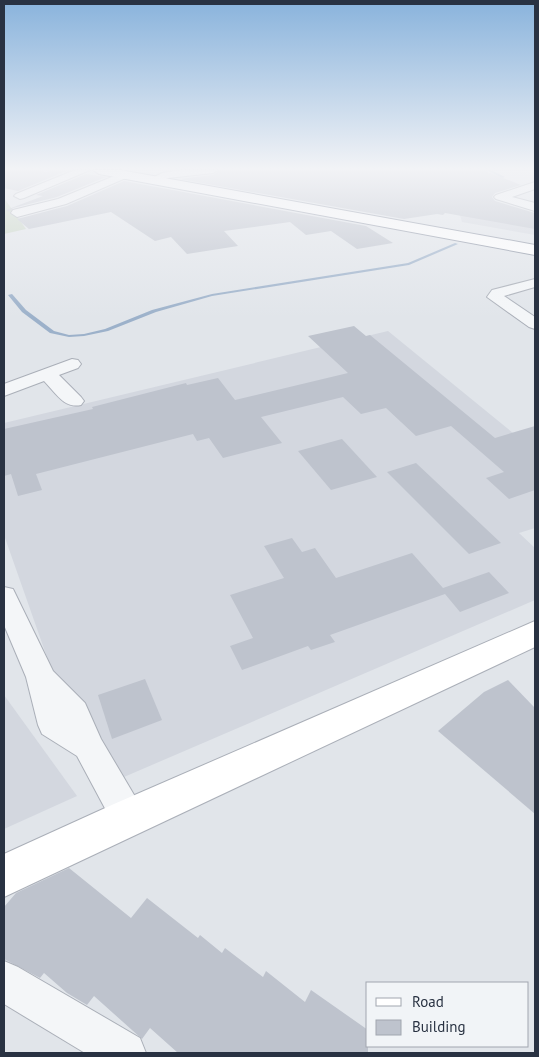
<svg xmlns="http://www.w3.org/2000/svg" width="539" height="1057" font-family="'PT Sans',sans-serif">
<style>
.built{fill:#d3d7df}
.green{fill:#c6d4c2}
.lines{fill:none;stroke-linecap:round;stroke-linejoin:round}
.stream{fill:#9cb1ca;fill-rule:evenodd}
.building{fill:#bec3cd}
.street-casing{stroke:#aaafb8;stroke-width:2}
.secondary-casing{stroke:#aaafb8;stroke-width:2}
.highway-casing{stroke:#8991a1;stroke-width:2}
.street{fill:#f4f6f8;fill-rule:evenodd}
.secondary{fill:#fff;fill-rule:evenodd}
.highway{fill:#fff;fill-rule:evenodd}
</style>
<rect width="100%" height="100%" fill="#e1e5ea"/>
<g class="built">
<polygon points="461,198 535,218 535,235 462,222 459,212"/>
<polygon points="388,331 535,451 535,528 519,533 535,548 535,600 124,777 61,697 4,535 4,423"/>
<polygon points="4,695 77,796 4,829"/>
</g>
<polygon class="green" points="4,198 26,229 4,234"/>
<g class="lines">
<g class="stream">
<polygon points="487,170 491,170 505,177 492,181 492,179 500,177"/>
<polygon points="455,243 458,244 409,265 212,296 156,312 108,331 84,336 69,337 50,333 22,312 8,295 12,294 26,310 54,331 69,335 84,334 105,329 152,310 212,294 408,263"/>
</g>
</g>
<g class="building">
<polygon points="4,170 36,170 47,172 52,170 69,170 18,191 4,188"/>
<polygon points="220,170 483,170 521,185 495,193 492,197 495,201 535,213 535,229 445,213 443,215 437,214 404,219 179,179 213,175"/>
<polygon points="86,174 106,177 57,197 13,208 9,212 6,210 43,196 36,195"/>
<polygon points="124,181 366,226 393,243 357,249 331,231 306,235 290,222 224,231 238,246 187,254 171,237 155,241 111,212 29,229 17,219 67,206"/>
<polygon points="354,326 366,336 370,335 495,438 535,426 535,490 509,499 486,478 504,472 451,426 416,436 386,408 361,414 343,397 261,417 282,443 223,458 209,438 197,441 193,434 36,474 42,490 18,496 11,474 4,476 4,429 93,409 92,407 186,383 187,385 218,378 235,400 348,373 308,336"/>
<polygon points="342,439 377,477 331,490 298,451"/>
<polygon points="416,463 501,543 469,554 387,472"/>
<polygon points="292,538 302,552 315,548 336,578 412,553 443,588 489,572 509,593 460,612 445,594 330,635 335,642 311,650 308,646 242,670 230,646 253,638 230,595 284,578 264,546"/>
<polygon points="145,679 162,720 112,739 98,695"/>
<polygon points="508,680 535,708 535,814 438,731 484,692"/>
<polygon points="69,868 131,918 147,898 198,938 200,935 222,953 225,948 263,977 266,971 305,1002 311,990 368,1030 368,1053 178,1053 150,1028 142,1039 94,996 87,1005 67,993 44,973 40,978 4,959 4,907 16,893"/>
</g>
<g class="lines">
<defs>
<g id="street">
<polygon points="75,170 90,170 24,198 20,199 14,196 16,194"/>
<polygon points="181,170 218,170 213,173 168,178 154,183 149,180 162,173"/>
<polygon points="124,172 128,173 129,175 128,177 66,204 17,217 11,213 13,210 58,199"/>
<polygon points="535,182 535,189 512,197 535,203 535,211 496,199 494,197 496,195"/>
<polygon points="535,279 535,287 504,296 535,317 535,329 529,327 487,297 492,290"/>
<path d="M72 359 78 360 81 364 78 368 59 375 81 397 84 401 81 405C64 409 55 392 44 381L4 396V384Z"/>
<polygon points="4,587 13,589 53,671 85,703 101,739 140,805 145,817 140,829 128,833 116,829 77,756 42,734 38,725 26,677 4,625"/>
<polygon points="4,961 18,967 140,1038 146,1053 85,1053 4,1004"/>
</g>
<polygon id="secondary" points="535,621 535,647 4,897 4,854 114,804"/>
<polygon id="highway" points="93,170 120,170 535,245 535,255 99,174"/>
</defs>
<use href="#street" class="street-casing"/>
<use href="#secondary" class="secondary-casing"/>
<use href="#highway" class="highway-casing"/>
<use href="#street" class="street"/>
<use href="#secondary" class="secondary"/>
<use href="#highway" class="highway"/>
</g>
<linearGradient id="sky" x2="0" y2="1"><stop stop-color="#89b3dc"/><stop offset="0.53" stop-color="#f2f3f6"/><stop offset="1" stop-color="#f2f3f6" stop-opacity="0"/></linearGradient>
<rect width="539" height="318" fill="url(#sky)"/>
<rect width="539" height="1057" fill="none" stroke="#293242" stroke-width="10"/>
<rect x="366" y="982" width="162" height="65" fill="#f1f4f7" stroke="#a1a6af"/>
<rect x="376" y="998" width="25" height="8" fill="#ffffff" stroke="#a1a6af"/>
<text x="412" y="1007" font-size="15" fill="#293242">Road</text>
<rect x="376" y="1020" width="25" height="15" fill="#bec3cd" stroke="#a1a6af"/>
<text x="412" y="1032" font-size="15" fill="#293242">Building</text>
</svg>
